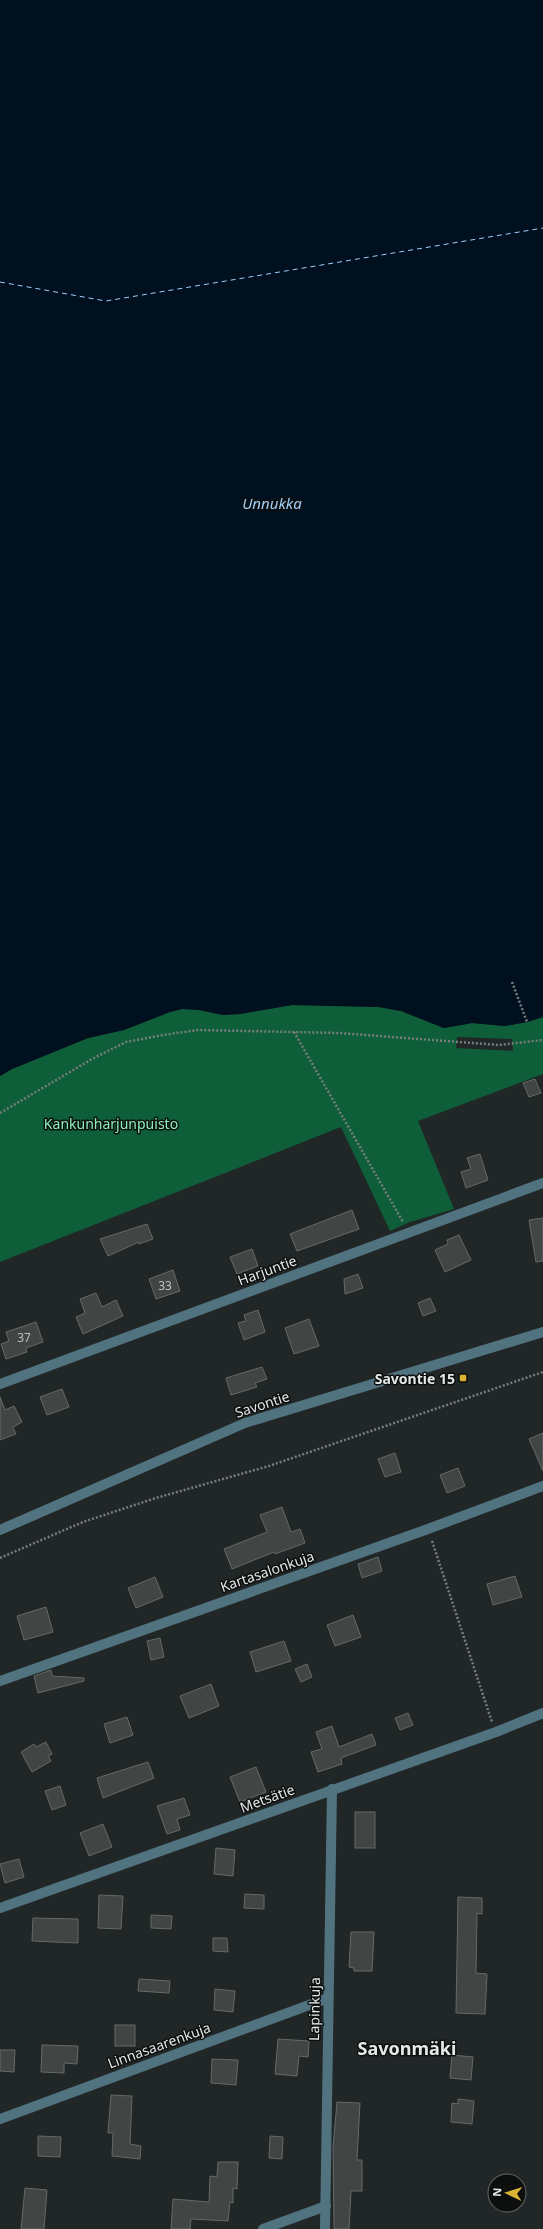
<svg xmlns="http://www.w3.org/2000/svg" width="543" height="2229" font-family="'Noto Sans',sans-serif">
<style>
.green{fill:#0d5e39;fill-rule:evenodd}
.water{fill:#01101e}
.lines{fill:none;stroke-linecap:round;stroke-linejoin:round}
.ferry{stroke:#a0cff8;stroke-width:1;stroke-dasharray:5 4;stroke-linecap:butt}
.building{fill:#414645;stroke:#646a68}
.path{stroke:#787d7d;stroke-width:2.5;stroke-dasharray:2 2;stroke-linecap:butt}
.minor{stroke:#517380;stroke-width:10}
.poi-dot{fill:#dab333;stroke:#0d0f0f;stroke-width:1.5}
.labels{text-anchor:middle;dominant-baseline:central;stroke-width:3;stroke-linejoin:round;paint-order:stroke}
.number-label{font-size:12px;fill:#bbc0bf}
.park-label{font-size:14px;fill:#8df2b7;stroke:#0d0f0f}
.street-label{font-size:14px;fill:#e4e8e8;stroke:#0d0f0f}
.poi-label{font-size:14px;font-weight:bold;fill:#e4e8e8;stroke:#0d0f0f;text-anchor:end}
.water-label{font-size:15px;font-style:italic;fill:#a0cff8;stroke:#0d0f0f}
.district-label{font-size:18px;font-weight:bold;fill:#e4e8e8;stroke:#0d0f0f}
</style>
<rect width="100%" height="100%" fill="#212727"/>
<path class="green" d="M292 1005 379 1007 401 1011 444 1028 472 1023 505 1026 527 1022 543 1017V1074L418 1121 454 1209 410 1222 390 1231 341 1127 0 1262V1076L12 1069 88 1038 124 1030 170 1012 182 1009 199 1010 223 1015 240 1014ZM457 1037 512 1039 513 1051 456 1048Z"/>
<polygon class="water" points="0,0 543,0 543,1017 527,1022 505,1026 472,1023 444,1028 401,1011 379,1007 292,1005 240,1014 223,1015 199,1010 182,1009 170,1012 124,1030 88,1038 12,1069 0,1076"/>
<g class="lines">
<polyline class="ferry" points="0,282 106,301 543,228"/>
</g>
<g class="building">
<polygon points="535,1079 541,1093 529,1097 523,1083"/>
<polygon points="480,1154 488,1180 466,1188 461,1172 471,1169 467,1158"/>
<polygon points="352,1210 359,1229 297,1251 290,1234"/>
<polygon points="543,1218 543,1261 536,1262 529,1220"/>
<polygon points="147,1224 153,1239 139,1244 139,1242 108,1256 100,1239"/>
<polygon points="459,1235 471,1260 445,1272 435,1250 448,1244 447,1240"/>
<polygon points="252,1249 258,1266 237,1274 230,1257"/>
<polygon points="173,1270 180,1291 156,1299 149,1279"/>
<polygon points="358,1274 363,1288 345,1294 344,1279"/>
<polygon points="96,1293 102,1307 116,1300 123,1316 83,1334 76,1317 85,1313 80,1299"/>
<polygon points="430,1298 436,1311 423,1316 418,1303"/>
<polygon points="258,1310 265,1332 244,1340 238,1323 246,1321 244,1315"/>
<polygon points="309,1319 319,1346 294,1354 285,1328"/>
<polygon points="36,1322 43,1342 26,1348 27,1352 6,1359 1,1344 9,1341 6,1332"/>
<polygon points="262,1367 267,1379 255,1383 257,1387 231,1395 226,1378"/>
<polygon points="62,1389 69,1407 47,1415 40,1397"/>
<polygon points="0,1397 5,1410 14,1406 22,1422 13,1427 16,1434 0,1440"/>
<polygon points="543,1433 543,1471 529,1439"/>
<polygon points="395,1453 401,1472 385,1477 378,1459"/>
<polygon points="458,1468 465,1486 447,1493 440,1475"/>
<polygon points="282,1507 291,1532 300,1529 305,1543 275,1554 274,1552 232,1569 224,1549 267,1532 260,1515"/>
<polygon points="378,1557 382,1571 362,1578 358,1564"/>
<polygon points="515,1576 522,1597 493,1605 487,1584"/>
<polygon points="155,1577 163,1597 136,1608 128,1588"/>
<polygon points="46,1607 53,1632 24,1640 17,1616"/>
<polygon points="353,1615 361,1637 335,1646 327,1625"/>
<polygon points="160,1638 164,1657 151,1660 147,1641"/>
<polygon points="284,1641 291,1661 256,1672 250,1652"/>
<polygon points="307,1664 312,1677 301,1682 295,1669"/>
<polygon points="51,1670 52,1676 84,1678 84,1681 38,1693 34,1676"/>
<polygon points="211,1684 219,1706 189,1718 180,1696"/>
<polygon points="408,1713 413,1725 400,1730 395,1718"/>
<polygon points="127,1717 133,1735 110,1743 104,1724"/>
<polygon points="332,1726 339,1747 372,1734 376,1745 341,1758 342,1764 318,1772 311,1752 322,1749 316,1732"/>
<polygon points="46,1742 52,1754 48,1756 51,1761 32,1772 21,1752 34,1744 36,1747"/>
<polygon points="148,1762 154,1778 103,1798 97,1778"/>
<polygon points="256,1767 266,1792 240,1802 230,1777"/>
<polygon points="60,1786 66,1805 52,1810 45,1791"/>
<polygon points="184,1798 190,1815 177,1819 180,1830 167,1834 157,1806"/>
<rect x="355" y="1812" width="20" height="36"/>
<polygon points="103,1824 112,1847 89,1856 80,1833"/>
<polygon points="216,1848 235,1850 233,1876 214,1874"/>
<polygon points="19,1859 24,1877 5,1883 0,1864"/>
<polygon points="245,1894 264,1895 264,1909 244,1908"/>
<polygon points="99,1895 123,1896 121,1929 98,1928"/>
<polygon points="458,1897 482,1898 482,1914 477,1913 476,1973 487,1974 485,2014 456,2013"/>
<polygon points="151,1915 172,1916 171,1929 151,1928"/>
<polygon points="33,1918 78,1919 78,1943 32,1941"/>
<polygon points="351,1932 374,1932 372,1971 354,1971 354,1968 349,1967"/>
<polygon points="213,1938 227,1938 228,1952 213,1951"/>
<polygon points="139,1979 170,1981 169,1993 138,1991"/>
<polygon points="215,1989 235,1991 233,2012 214,2010"/>
<rect x="115" y="2025" width="20" height="21"/>
<polygon points="278,2039 309,2041 308,2057 299,2056 297,2076 275,2074"/>
<polygon points="42,2045 78,2046 77,2064 64,2063 64,2073 41,2072"/>
<polygon points="0,2050 15,2050 14,2072 0,2071"/>
<polygon points="452,2055 473,2057 471,2080 450,2078"/>
<polygon points="212,2059 238,2060 236,2085 211,2083"/>
<polygon points="111,2095 132,2096 130,2144 141,2146 140,2159 112,2156 113,2133 108,2133"/>
<polygon points="458,2099 474,2101 472,2124 451,2122 452,2103 458,2104"/>
<polygon points="337,2102 360,2103 357,2160 362,2160 362,2191 351,2191 349,2229 334,2229 333,2147"/>
<polygon points="38,2136 61,2137 60,2157 38,2156"/>
<polygon points="270,2136 283,2137 282,2159 269,2158"/>
<polygon points="218,2162 238,2162 237,2189 233,2188 233,2203 230,2202 228,2221 191,2219 190,2229 171,2229 173,2199 209,2202 210,2176 217,2177"/>
<polygon points="25,2188 47,2190 44,2229 21,2229"/>
</g>
<g class="lines">
<g class="path">
<polyline points="512,982 527,1022"/>
<polyline points="294,1032 403,1222"/>
<polyline points="0,1113 92,1059 126,1042 163,1035 198,1030 339,1033 499,1045 543,1040"/>
<polyline points="432,1541 492,1722"/>
<polyline points="0,1558 83,1522 156,1498 269,1466 543,1372"/>
</g>
<g class="minor">
<polyline points="0,1384 543,1183"/>
<polyline points="0,1530 245,1423 543,1332"/>
<polyline points="0,1681 428,1529 543,1486"/>
<polyline points="0,1908 496,1732 543,1713"/>
<polyline points="0,2119 328,1998"/>
<polyline points="263,2229 326,2206"/>
<polyline points="325,2229 332,1789"/>
</g>
</g>
<rect class="poi-dot" x="459" y="1374" width="8" height="8" rx="2"/>
<g class="labels">
<g class="number-label">
<text x="165" y="1285">33</text>
<text x="24" y="1337">37</text>
</g>
<g class="park-label">
<text x="111" y="1123">Kankunharjunpuisto</text>
</g>
<g class="street-label">
<text transform="translate(267 1270) rotate(-20)">Harjuntie</text>
<text transform="translate(262 1404) rotate(-18)">Savontie</text>
<text transform="translate(267 1571) rotate(-19)">Kartasalonkuja</text>
<text transform="translate(267 1798) rotate(-20)">Metsätie</text>
<text transform="translate(314 2009) rotate(-89)">Lapinkuja</text>
<text transform="translate(159 2045) rotate(-20)">Linnasaarenkuja</text>
</g>
<g class="poi-label">
<text x="455" y="1378">Savontie 15</text>
</g>
<g class="water-label">
<text x="272" y="503">Unnukka</text>
</g>
<g class="district-label">
<text x="407" y="2048">Savonmäki</text>
</g>
</g>
<g transform="translate(507 2193) rotate(274)"><circle r="19" fill="#0d0f0f" stroke="#636666"/>
<path d="M0-3L7 15L0 10L-7 15Z" fill="#dab333"/>
<text y="-6" font-size="11" font-weight="bold" text-anchor="middle" fill="#e4e8e8">N</text>
</g>
</svg>
